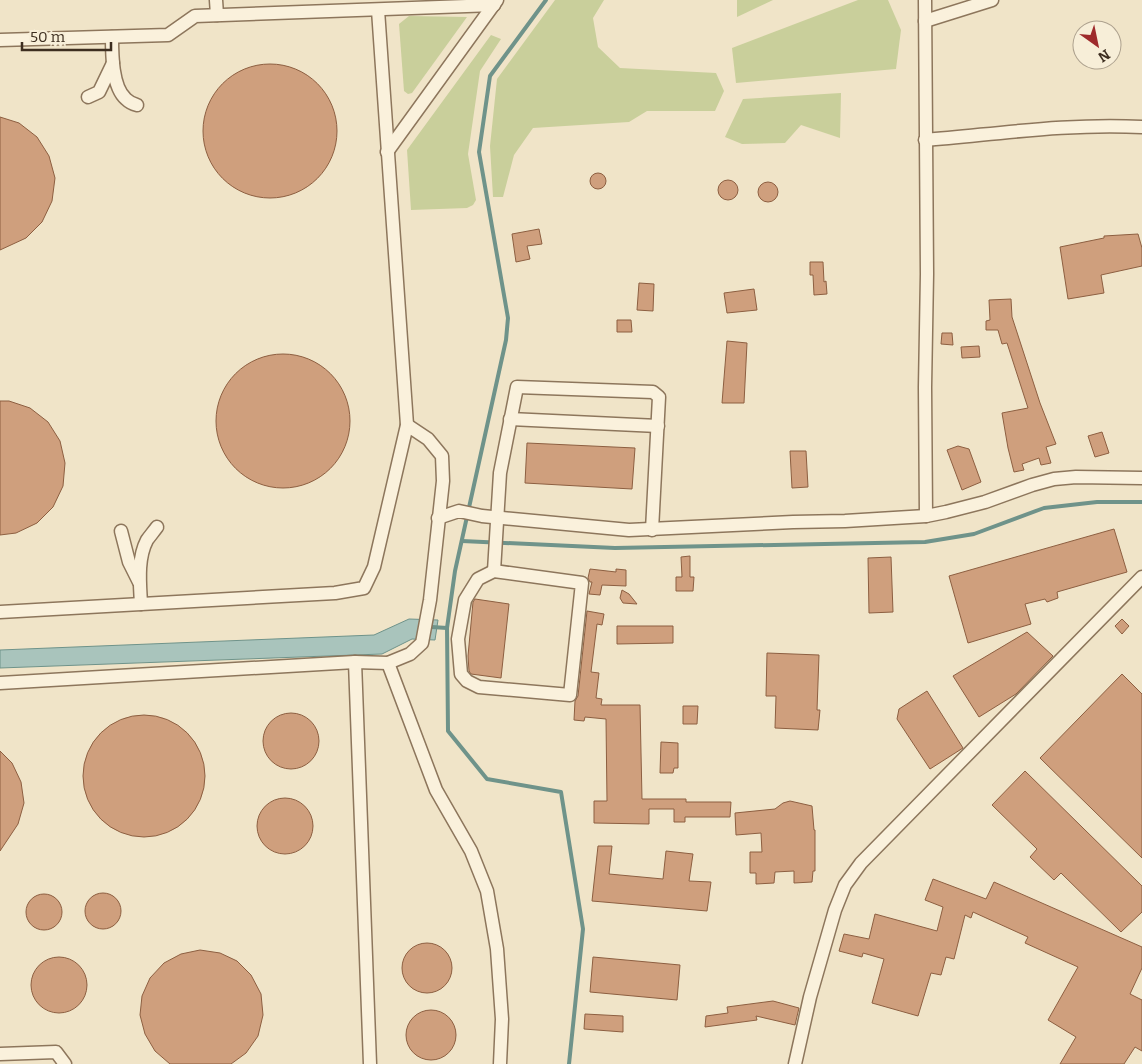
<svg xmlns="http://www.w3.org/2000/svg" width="1142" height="1064" font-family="Bitter,serif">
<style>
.green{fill:#c9cf9b}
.water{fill:#a9c4bc;stroke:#6f938a}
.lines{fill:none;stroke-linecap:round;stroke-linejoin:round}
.stream{stroke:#6f938a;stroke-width:4}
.building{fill:#cf9f7d;stroke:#8d5f41}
.minor-casing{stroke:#8d765c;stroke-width:15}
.minor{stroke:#faf1dc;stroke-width:12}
</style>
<rect width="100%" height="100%" fill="#f0e4c8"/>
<g class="green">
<polygon points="555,0 604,0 593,18 598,47 620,68 716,73 724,91 715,111 647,111 629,122 533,128 514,155 503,197 493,197 490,146 497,79"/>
<polygon points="737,0 773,0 737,17"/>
<polygon points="858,0 888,0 901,30 896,69 736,83 732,48"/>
<polygon points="409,16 467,17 412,93 408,94 404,91 399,24"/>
<polygon points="491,35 501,39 480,71 468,154 476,200 473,205 467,208 411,210 407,150"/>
<polygon points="841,93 840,138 801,125 785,143 742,144 725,137 743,99"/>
</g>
<polygon class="water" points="409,619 438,620 435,640 412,639 382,654 0,668 0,650 374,635"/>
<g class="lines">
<g class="stream">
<polyline points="546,0 490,76 479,152 508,318 506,340 455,571 447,628 448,731 487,779 561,792 583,929 569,1064"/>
<polyline points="462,541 615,548 925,542 974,534 1044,508 1097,502 1142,502"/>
<polyline points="432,627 447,628"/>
</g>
</g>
<g class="building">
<circle cx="270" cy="131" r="67"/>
<polygon points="0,117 19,123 37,137 49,156 55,178 52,201 42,222 26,238 0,250"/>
<circle cx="598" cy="181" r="8"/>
<circle cx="728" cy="190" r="10"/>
<circle cx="768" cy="192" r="10"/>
<polygon points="539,229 542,244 527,246 530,259 516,262 512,234"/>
<polygon points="1138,234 1142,248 1142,266 1101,275 1104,293 1068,299 1060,247 1104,238 1104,236"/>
<polygon points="810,262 823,262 824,282 826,281 827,294 814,295 813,275 810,275"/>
<polygon points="639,283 654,284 653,311 637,310"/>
<polygon points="754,289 757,310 727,313 724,293"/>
<polygon points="1011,299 1012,317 1040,403 1056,444 1046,447 1051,463 1041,465 1039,458 1022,464 1024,470 1014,472 1008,448 1002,413 1028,408 1007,343 1002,344 998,330 986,330 986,321 990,320 989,300"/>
<polygon points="617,320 631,320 632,332 617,332"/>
<polygon points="942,333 952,333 953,345 941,344"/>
<polygon points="727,341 747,343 744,403 722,403"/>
<polygon points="979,346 980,357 962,358 961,347"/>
<circle cx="283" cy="421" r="67"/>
<polygon points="0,401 9,401 30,408 48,422 60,441 65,463 63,486 53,507 37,523 16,533 0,535"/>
<polygon points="1102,432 1109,453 1095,457 1088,436"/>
<polygon points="527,443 635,448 632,489 525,483"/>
<polygon points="958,446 969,449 981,482 962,490 947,450"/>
<polygon points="790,451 806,451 808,487 792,488"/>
<polygon points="1114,529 1127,572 1057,592 1058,598 1047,602 1045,599 1025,604 1031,624 968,643 949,576"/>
<polygon points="690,556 690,577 694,577 693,591 676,591 676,577 682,577 681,557"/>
<polygon points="891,557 893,612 869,613 868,558"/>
<polygon points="590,569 616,572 616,569 626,570 626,586 602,585 600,595 589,594 592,582 590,582 588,578"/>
<polygon points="622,590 629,594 637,604 623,603 620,598"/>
<polygon points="475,599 509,604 501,678 471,674 469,671 468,656 473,602"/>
<polygon points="587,611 604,614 602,625 597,624 591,672 599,673 596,698 602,699 601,705 640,705 642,799 686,799 686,802 731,802 730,817 685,817 685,822 674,822 674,809 649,809 649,824 594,823 594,801 607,801 606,719 585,717 584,721 574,720 575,701 578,696"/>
<polygon points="1122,619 1129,626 1122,634 1115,626"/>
<polygon points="617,626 673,626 673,643 617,644"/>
<polygon points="1027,632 1053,656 1016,694 979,717 953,676"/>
<polygon points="767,653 819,655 817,710 820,710 818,730 775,728 776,696 766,696"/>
<polygon points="1122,674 1142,694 1142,858 1040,758"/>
<polygon points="927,691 963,748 930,769 897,719 899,709"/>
<polygon points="683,706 698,706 697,724 683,724"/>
<circle cx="291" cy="741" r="28"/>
<circle cx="144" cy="776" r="61"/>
<polygon points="661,742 678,743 678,768 674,768 673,773 660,773"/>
<polygon points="0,751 12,763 21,782 24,803 18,824 0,851"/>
<polygon points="1025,771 1142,886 1142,912 1121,932 1061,873 1054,880 1030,857 1037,849 992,805"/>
<circle cx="285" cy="826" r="28"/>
<polygon points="790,801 812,806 814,830 815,830 815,871 813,871 812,882 794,883 794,871 775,872 774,883 756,884 756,873 750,873 750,852 762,852 761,833 736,835 735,813 775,809 783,803"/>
<polygon points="598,846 612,846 609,874 663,879 666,851 693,854 689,881 711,882 707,911 592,901"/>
<polygon points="933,879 986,899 994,882 1142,947 1142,968 1130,994 1142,1000 1142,1051 1135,1047 1124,1064 1060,1064 1076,1037 1048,1020 1078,967 1025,943 1028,937 973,912 971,918 965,915 954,959 946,957 941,975 931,973 918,1016 872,1003 884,959 863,953 862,957 839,951 844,934 869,939 875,914 937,931 943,907 925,900"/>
<circle cx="103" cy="911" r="18"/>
<circle cx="44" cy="912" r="18"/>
<circle cx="427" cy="968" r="25"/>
<polygon points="200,950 220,953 237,961 251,975 261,994 263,1015 258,1036 246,1053 231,1064 170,1064 155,1051 145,1034 140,1015 142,996 150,978 164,963 181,954"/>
<circle cx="59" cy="985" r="28"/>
<polygon points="593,957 680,965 677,1000 590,992"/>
<polygon points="773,1001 799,1008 795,1025 756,1016 757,1020 705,1027 706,1016 728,1013 727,1007"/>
<circle cx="431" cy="1035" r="25"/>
<polygon points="585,1014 623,1016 623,1032 584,1029"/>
</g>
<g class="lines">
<defs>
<g id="minor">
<polyline points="216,0 217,15"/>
<polyline points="925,0 927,274 925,387 926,516"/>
<polyline points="925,21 992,0"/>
<path d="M112 37C112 54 112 87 126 99 129 102 133 104 137 105"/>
<polyline points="0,40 168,35 195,16 494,5"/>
<polyline points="88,97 99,92 113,63"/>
<path d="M925 140C998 134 1069 123 1142 127"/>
<polyline points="387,152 497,0"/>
<polyline points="510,419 658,426"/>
<polyline points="438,518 459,511 482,516 629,530 793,522 845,521 926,516 946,512 985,502 1032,485 1054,479 1076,477 1142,478"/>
<polyline points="121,531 129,562 139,582"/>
<polyline points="494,571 500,473 517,387 653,392 659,397 652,530"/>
<polygon points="494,571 582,583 570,695 479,687 467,681 461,674 458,639 465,600 478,579"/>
<path d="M141 604C140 584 137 559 147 540 150 536 154 531 157 527"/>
<polyline points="0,612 335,593 364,588 374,567 407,425 378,10"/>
<polyline points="355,662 370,1064"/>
<polyline points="388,663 436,790 471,851 487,891 497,949 502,1019 500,1064"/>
<polyline points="0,683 355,662 388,663 410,654 422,643 430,600 443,481 442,456 428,439 407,425"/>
<polyline points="0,1054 56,1052 65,1064"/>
<polyline points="795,1064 810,997 835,910 845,885 861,863 1142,577"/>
</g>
</defs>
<use href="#minor" class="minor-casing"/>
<use href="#minor" class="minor"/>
</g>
<g transform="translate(1097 45) rotate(147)"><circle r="24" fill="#f7eed8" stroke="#ada18e"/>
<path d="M0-4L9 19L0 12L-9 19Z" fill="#9e2a2b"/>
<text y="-8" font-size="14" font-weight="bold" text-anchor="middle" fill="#3d2e20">N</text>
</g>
<path d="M22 42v8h89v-8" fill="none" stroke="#3d2e20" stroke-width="2.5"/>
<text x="30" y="42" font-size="15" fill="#3d2e20" stroke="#f7eed8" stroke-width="4" paint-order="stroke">50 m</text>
</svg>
